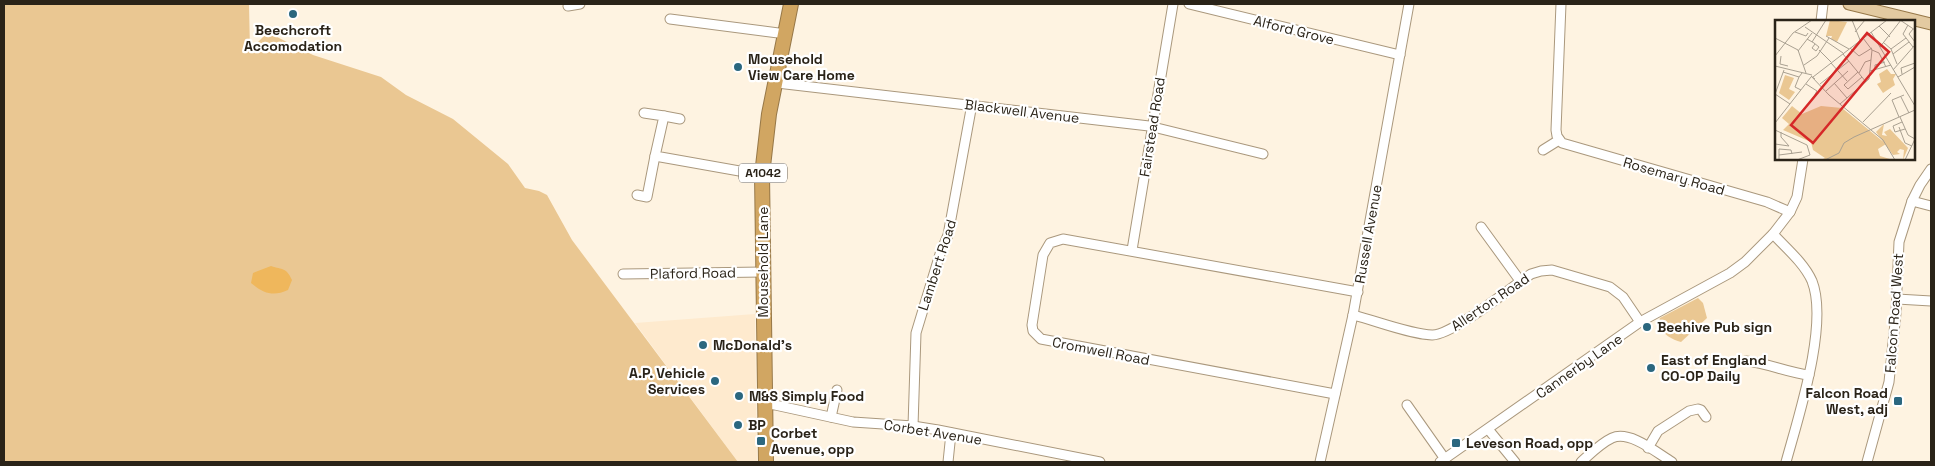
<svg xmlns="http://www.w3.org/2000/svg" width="1935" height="466" font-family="'Space Grotesk',sans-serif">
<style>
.built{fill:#feeace}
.green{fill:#eac792}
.water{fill:#efb75c}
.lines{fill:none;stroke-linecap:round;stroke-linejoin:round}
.minor-casing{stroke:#aa987d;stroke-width:11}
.major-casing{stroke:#977848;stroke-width:13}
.highway-casing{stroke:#977848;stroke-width:16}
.minor{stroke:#fff;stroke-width:9}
.major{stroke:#e3caa1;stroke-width:11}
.highway{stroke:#d1a662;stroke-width:14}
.poi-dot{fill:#2b677f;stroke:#fff;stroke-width:2}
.labels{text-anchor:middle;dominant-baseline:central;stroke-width:4.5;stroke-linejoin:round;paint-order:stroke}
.shield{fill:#fff;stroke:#6a655d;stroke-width:1}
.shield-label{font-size:12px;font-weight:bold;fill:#2a2318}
.poi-label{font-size:14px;font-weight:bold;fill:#2a2318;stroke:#fff;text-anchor:start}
.street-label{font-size:14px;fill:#2a2318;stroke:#fff}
.inset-road{fill:none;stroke:#a9a091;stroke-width:1}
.view{fill:#d62828;fill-opacity:0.15;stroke:#d62828;stroke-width:2.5}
.inset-edge{fill:none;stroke:#2a2318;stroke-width:2.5}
</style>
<rect width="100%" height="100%" fill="#fef3e1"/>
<polygon class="built" points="755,314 757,462 738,462 635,323"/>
<g class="green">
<polygon points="4,4 249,4 250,50 264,36 275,36 313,55 381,77 406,95 453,119 508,164 525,188 539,191 547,195 572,240 738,462 4,462"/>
<path d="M1698 298 1703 303 1707 318 1681 342C1672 340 1663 334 1658 325L1660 318Z"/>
</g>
<path class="water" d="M271 266C283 270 286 267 292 280L288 290C273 297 263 293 251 283L253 273Z"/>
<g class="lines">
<defs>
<g id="minor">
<polyline points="1189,4 1400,55"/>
<polyline points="1561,4 1556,130 1557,136 1562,143 1767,202 1790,212"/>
<polyline points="568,6 580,4"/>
<polyline points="670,19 786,34"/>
<polyline points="1821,21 1823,4"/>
<polyline points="777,83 1149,126 1263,154"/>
<polyline points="644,113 664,116 655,156 762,175"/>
<polyline points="664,116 680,119"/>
<polyline points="1543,150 1559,140"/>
<polyline points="637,195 647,197 655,156"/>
<polyline points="1912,201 1931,206"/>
<polyline points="1481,227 1521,282"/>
<path d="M1773 234C1786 248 1804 263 1812 281 1829 324 1798 418 1786 462"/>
<polyline points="1132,250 1173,4"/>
<polyline points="623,274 763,272"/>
<polyline points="1897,299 1931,301"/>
<path d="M1353 315C1377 321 1409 334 1432 335 1451 336 1512 287 1531 274L1541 271 1552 270 1610 287 1623 297 1640 322"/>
<path d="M1746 361C1768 363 1788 373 1809 375"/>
<polyline points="1335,394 1041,339 1033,331 1032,325 1043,255 1050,243 1063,239 1358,292"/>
<polyline points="765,404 775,405 853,422 913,426 938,430 1100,462"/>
<polyline points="1407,405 1445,459"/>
<polyline points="831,417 837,390"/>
<polyline points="913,426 916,333 940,254 948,235 972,104"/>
<polyline points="1488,429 1515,462"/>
<polyline points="1648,448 1658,431 1689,411 1698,409 1701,410 1706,417"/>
<polyline points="948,462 951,433"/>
<polyline points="1320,462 1353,315 1409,4"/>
<polyline points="1440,462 1640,322 1730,273 1745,262 1773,234 1790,212 1797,197 1803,159"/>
<path d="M1581 462C1590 454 1601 443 1612 438 1630 430 1657 453 1672 462"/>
<polyline points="1867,462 1889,382 1896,313 1899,242 1912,201 1920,185 1931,169"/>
</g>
<polyline id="major" points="1849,4 1931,24"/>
<polyline id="highway" points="766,462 762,175 769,114 791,4"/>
</defs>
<use href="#minor" class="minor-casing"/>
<use href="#major" class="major-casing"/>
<use href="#highway" class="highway-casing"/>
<use href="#minor" class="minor"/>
<use href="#major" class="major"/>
<use href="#highway" class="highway"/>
</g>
<g class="poi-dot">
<circle cx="293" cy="14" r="5"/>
<circle cx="738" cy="67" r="5"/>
<circle cx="1647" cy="327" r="5"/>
<circle cx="703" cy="345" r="5"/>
<circle cx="1651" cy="368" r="5"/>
<circle cx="715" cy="381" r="5"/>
<circle cx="739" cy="396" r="5"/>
<rect x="1893" y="396" width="10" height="10" rx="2.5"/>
<circle cx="738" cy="425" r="5"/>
<rect x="756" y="436" width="10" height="10" rx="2.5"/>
<rect x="1451" y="438" width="10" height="10" rx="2.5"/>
</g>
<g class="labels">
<rect class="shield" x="739" y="163.5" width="48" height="19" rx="4"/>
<g class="shield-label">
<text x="763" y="173">A1042</text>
</g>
<g class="poi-label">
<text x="293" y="30" text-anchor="middle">Beechcroft<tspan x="293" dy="16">Accomodation</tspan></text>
<text x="748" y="59">Mousehold<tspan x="748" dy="16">View Care Home</tspan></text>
<text x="1657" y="327">Beehive Pub sign</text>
<text x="713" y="345">McDonald’s</text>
<text x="1661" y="360">East of England<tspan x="1661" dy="16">CO-OP Daily</tspan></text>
<text x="705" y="373" text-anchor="end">A.P. Vehicle<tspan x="705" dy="16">Services</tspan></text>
<text x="1888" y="393" text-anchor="end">Falcon Road<tspan x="1888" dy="16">West, adj</tspan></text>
<text x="749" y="396">M&amp;S Simply Food</text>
<text x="748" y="425">BP</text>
<text x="771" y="433">Corbet<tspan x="771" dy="16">Avenue, opp</tspan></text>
<text x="1466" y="443">Leveson Road, opp</text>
</g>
<g class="street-label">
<text transform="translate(1294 30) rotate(14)">Alford Grove</text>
<text transform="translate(1022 111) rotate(7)">Blackwell Avenue</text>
<text transform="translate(1152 127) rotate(-81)">Fairstead Road</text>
<text transform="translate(1674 176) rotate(16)">Rosemary Road</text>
<text transform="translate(1368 234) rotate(-80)">Russell Avenue</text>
<text transform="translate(763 262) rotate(-90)">Mousehold Lane</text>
<text transform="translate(937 265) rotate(-72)">Lambert Road</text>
<text transform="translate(693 273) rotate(-1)">Plaford Road</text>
<text transform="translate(1490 302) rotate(-34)">Allerton Road</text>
<text transform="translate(1894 313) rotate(-86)">Falcon Road West</text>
<text transform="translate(1101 351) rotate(11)">Cromwell Road</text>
<text transform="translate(1579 366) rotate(-35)">Cannerby Lane</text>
<text transform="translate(933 432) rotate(9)">Corbet Avenue</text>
</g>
</g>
<g transform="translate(1775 20)">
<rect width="140" height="140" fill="#fef3e1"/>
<path d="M55 0 72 2 62 22 56 19 57 16H51ZM112 49 116 54H121L118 59 120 65 108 73 102 64 106 62 104 54ZM10 55 19 58 14 69 20 72 14 80 4 73ZM17 86 27 94 46 86 67 88 111 124 103 129 105 136 118 140H46L50 138 38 130 36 122 8 110 14 104 7 98ZM109 104 107 115 112 116 109 112 115 109 133 128 128 140 129 130 125 129 122 132 125 134 118 135 101 112Z" fill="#eac792"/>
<path class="inset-road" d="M77 0 85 20M125 0 140 10M133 5 128 14 138 27M104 6 115 17M30 7 68 33M138 9 134 14 140 22M20 12 31 16 33 13M80 12 90 0M96 12 140 86M51 16 74 29M0 18 23 30 31 53M32 19 39 23 44 27 41 31 37 28 40 24M37 22 51 0M109 23 116 29 122 44M105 27 126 0M75 28 84 36 97 28M116 29 131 18M44 30 56 42M97 30 104 33 111 47M23 31 37 13M68 34 91 62M118 34 134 22M0 36 18 13 37 0M6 36 5 44 13 46M56 43 72 61M29 45 42 36 54 18M0 46 37 55M100 50V45L110 42M118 50 140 25M95 51 116 45M8 52 24 57 27 53M83 52 69 65 73 69 87 57M84 53 90 42 96 40M127 54 126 48 140 43M24 57 20 67 26 70M38 57 112 0M123 57 140 47M40 59 36 56 54 75 108 120 120 140M59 63 72 78M31 64 42 71 38 78M45 64 74 41M51 71 73 51M0 74 9 50M0 74 15 84M126 77 134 93M65 84 94 59 97 30 88 18M124 97 117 80 129 75M125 97 133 115 140 119M88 102 116 73M127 102 118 106 120 112 130 109M0 103 36 57M124 107 130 123 137 126M0 110 32 125 35 135 22 140M0 124 14 126 6 117V112M4 135 27 132M4 140V129L16 130 17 134M50 140 64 133 69 123 79 117 140 90M130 140 140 119"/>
<path class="view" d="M92 13 114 32 38 123 16 105Z"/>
<rect width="140" height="140" class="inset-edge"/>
</g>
<rect width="1935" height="466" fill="none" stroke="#2a2318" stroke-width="10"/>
</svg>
